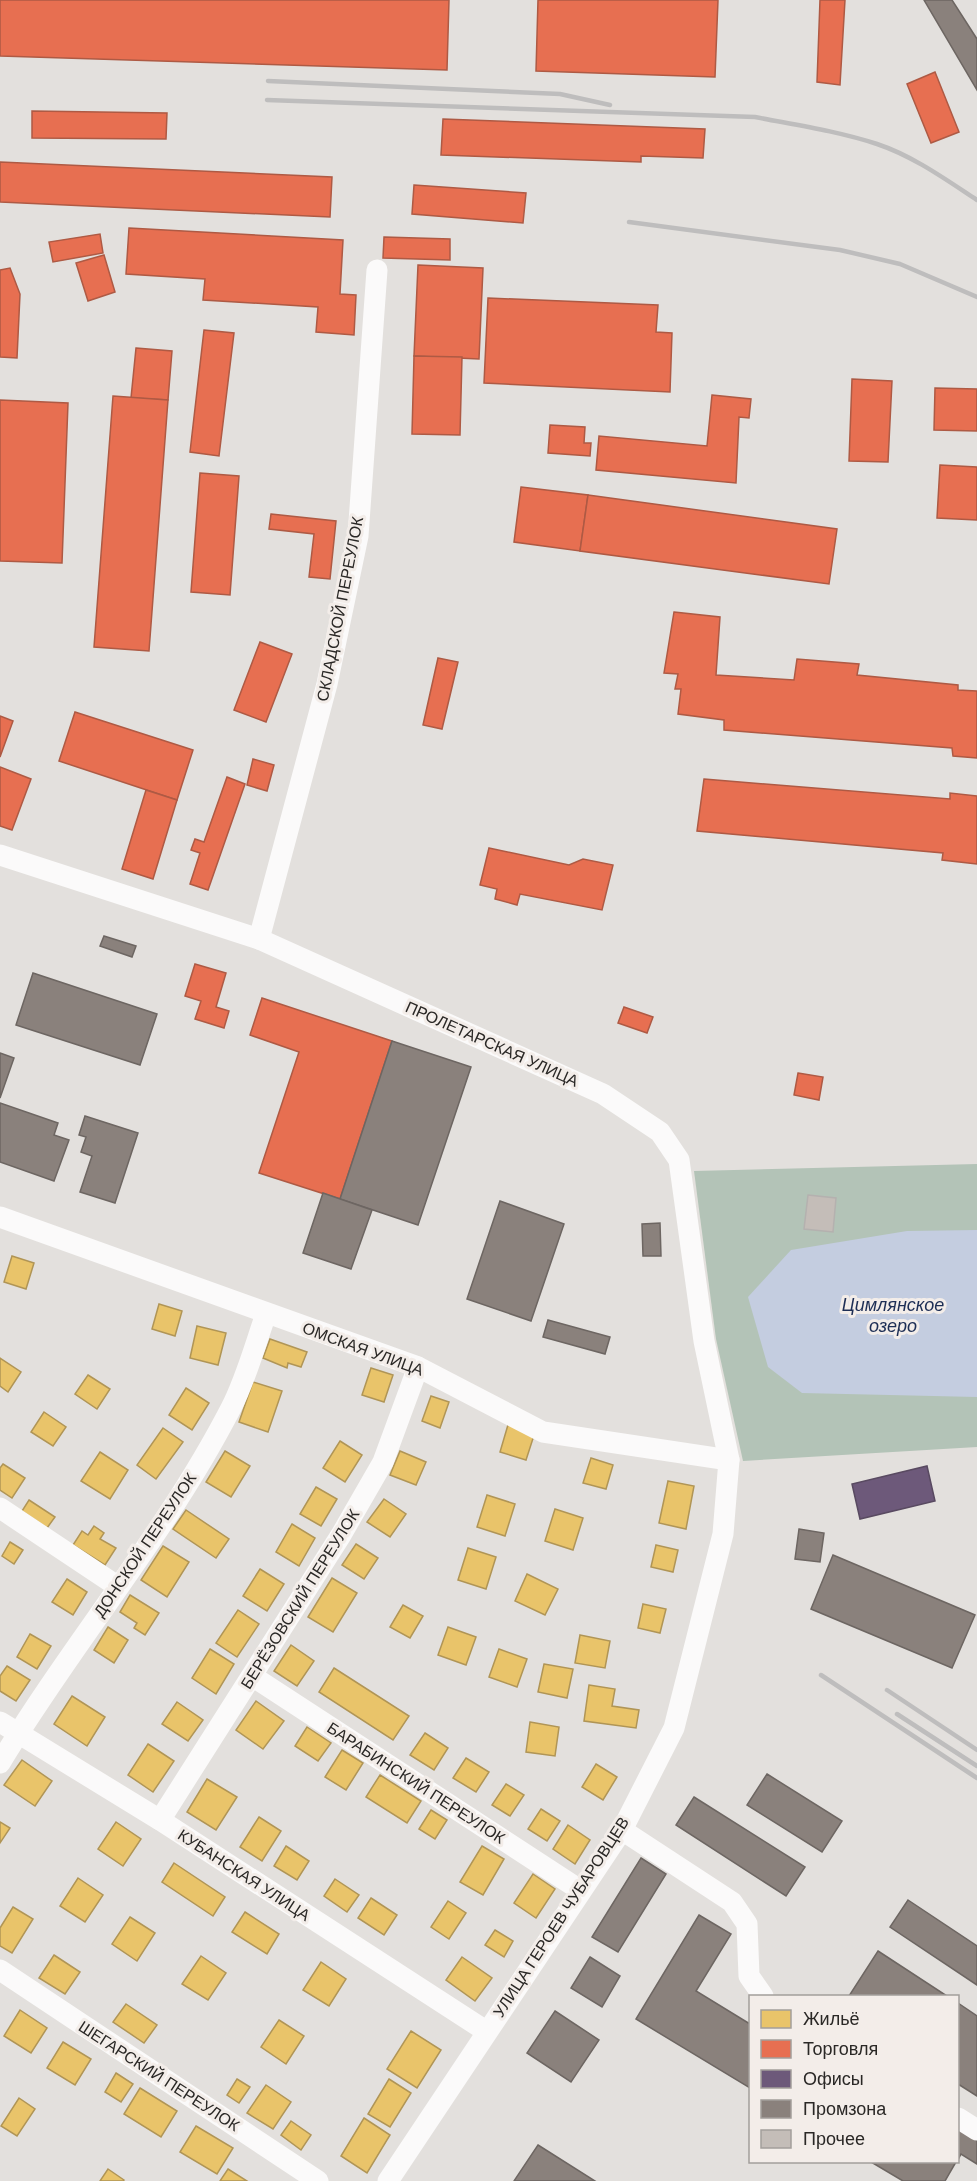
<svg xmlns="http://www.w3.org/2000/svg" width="977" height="2181" font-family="Arial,sans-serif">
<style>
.forest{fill:#b3c3b7}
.water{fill:#c4cde0}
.homes{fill:#e9c46a;stroke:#b09556;stroke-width:1.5}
.shops{fill:#e76f51;stroke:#ae5a44;stroke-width:1.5}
.offices{fill:#6d597a;stroke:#594a61;stroke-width:1.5}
.industry{fill:#8a817c;stroke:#6d6662;stroke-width:1.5}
.building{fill:#c4bdb8;stroke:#b4b1af;stroke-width:1.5}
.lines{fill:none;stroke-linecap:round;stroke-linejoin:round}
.minor{stroke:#fbfafa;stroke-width:21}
.rail{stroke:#bebdbd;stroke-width:4.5}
.labels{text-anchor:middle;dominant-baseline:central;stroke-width:6;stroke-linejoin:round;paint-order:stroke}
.street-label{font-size:16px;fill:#2a2826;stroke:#f3ede9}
.water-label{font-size:18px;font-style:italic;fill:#1d2e55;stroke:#f3ede9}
</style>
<rect width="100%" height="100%" fill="#e3e0dd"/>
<polygon class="forest" points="977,1164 977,1447 743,1461 716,1339 694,1171"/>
<polygon class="water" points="977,1230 977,1397 802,1393 768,1367 748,1297 791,1250 907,1231"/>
<g class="homes">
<polygon points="12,1256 34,1263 26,1289 4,1282"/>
<polygon points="159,1304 182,1311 175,1336 152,1329"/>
<polygon points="197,1326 226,1333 218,1365 190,1358"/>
<polygon points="270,1339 307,1352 301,1367 288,1363 287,1368 263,1358"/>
<polygon points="0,1358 21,1372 8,1392 0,1386"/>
<polygon points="371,1368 393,1375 384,1402 362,1395"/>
<polygon points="88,1375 110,1389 97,1409 75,1394"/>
<polygon points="253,1382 282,1391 268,1432 239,1422"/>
<polygon points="186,1388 209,1403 192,1430 169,1415"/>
<polygon points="431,1396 449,1402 440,1428 422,1421"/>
<polygon points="44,1412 66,1427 53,1446 31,1432"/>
<polygon points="510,1418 537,1426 526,1460 500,1452"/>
<polygon points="163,1428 183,1442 156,1479 137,1465"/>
<polygon points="340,1441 362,1455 345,1482 323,1468"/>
<polygon points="225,1451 250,1466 231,1497 206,1482"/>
<polygon points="400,1451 426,1462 416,1485 390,1475"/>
<polygon points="100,1452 128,1470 110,1499 81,1481"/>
<polygon points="591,1458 613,1465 606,1489 583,1483"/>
<polygon points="3,1464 25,1478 12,1498 0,1490 0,1468"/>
<polygon points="668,1481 694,1486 686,1529 659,1523"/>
<polygon points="316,1487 337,1499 321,1526 300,1514"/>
<polygon points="487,1495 515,1504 505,1536 477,1527"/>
<polygon points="384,1499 406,1514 390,1537 367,1522"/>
<polygon points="29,1500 55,1517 47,1528 22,1511"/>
<polygon points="555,1509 583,1518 573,1550 545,1541"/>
<polygon points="186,1510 229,1539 216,1558 173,1529"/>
<polygon points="292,1524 315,1538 299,1566 276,1552"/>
<polygon points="94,1526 104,1533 100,1539 116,1548 105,1565 73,1545 82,1531 88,1535"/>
<polygon points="10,1542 23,1550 14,1564 2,1556"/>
<polygon points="356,1544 378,1558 364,1579 342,1565"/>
<polygon points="656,1545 678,1550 673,1572 651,1567"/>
<polygon points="163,1546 189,1562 167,1597 141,1580"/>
<polygon points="468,1548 496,1557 486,1589 458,1580"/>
<polygon points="260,1569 284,1584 267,1611 243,1596"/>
<polygon points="527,1574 558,1589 545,1615 515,1601"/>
<polygon points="332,1578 357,1593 333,1632 308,1617"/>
<polygon points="67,1579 87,1592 73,1615 52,1602"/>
<polygon points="130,1595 159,1613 145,1635 134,1628 137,1623 120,1612"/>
<polygon points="643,1604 666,1609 660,1633 638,1628"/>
<polygon points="403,1605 423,1616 410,1638 390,1627"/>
<polygon points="238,1610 259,1624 237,1657 216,1643"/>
<polygon points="108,1627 128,1640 114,1663 94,1650"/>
<polygon points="448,1627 476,1637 466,1665 438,1655"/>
<polygon points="30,1634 51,1646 37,1669 17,1657"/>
<polygon points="580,1635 610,1641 605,1668 575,1663"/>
<polygon points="291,1645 314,1661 297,1686 274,1671"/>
<polygon points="210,1649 234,1664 216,1694 192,1678"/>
<polygon points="499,1649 527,1659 517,1687 489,1677"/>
<polygon points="544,1664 573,1669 567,1698 538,1692"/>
<polygon points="7,1666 30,1680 16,1701 0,1691 0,1676"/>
<polygon points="334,1668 409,1716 393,1740 319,1692"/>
<polygon points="589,1685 615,1689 612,1706 639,1710 636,1728 584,1721"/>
<polygon points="72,1696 105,1717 87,1746 54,1724"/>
<polygon points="256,1701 284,1721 263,1749 236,1730"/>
<polygon points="177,1702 203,1720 188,1741 162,1724"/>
<polygon points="530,1722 559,1727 555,1756 526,1752"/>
<polygon points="307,1727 331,1743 318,1761 295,1746"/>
<polygon points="425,1733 448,1748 434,1770 410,1755"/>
<polygon points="148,1744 174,1761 153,1792 128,1775"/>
<polygon points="342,1750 363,1763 346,1790 325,1777"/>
<polygon points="466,1758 489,1772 476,1792 453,1778"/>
<polygon points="22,1760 52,1781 35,1806 4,1785"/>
<polygon points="596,1764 617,1777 603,1800 582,1787"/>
<polygon points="380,1775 421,1801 407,1823 366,1797"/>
<polygon points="207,1779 237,1797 216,1830 187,1812"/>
<polygon points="506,1784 524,1795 510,1816 492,1805"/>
<polygon points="541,1809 560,1821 547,1841 528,1829"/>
<polygon points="431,1810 447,1820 435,1839 419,1829"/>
<polygon points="259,1817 281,1831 262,1861 240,1847"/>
<polygon points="0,1822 10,1828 0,1843"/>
<polygon points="116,1822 141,1839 123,1866 98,1849"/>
<polygon points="568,1825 590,1840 575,1864 553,1849"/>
<polygon points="286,1846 309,1861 297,1880 274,1866"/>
<polygon points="482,1846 504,1859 483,1895 460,1882"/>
<polygon points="174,1863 225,1897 213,1916 162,1882"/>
<polygon points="533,1874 555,1889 536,1918 514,1903"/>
<polygon points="78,1878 103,1895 85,1922 60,1906"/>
<polygon points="335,1879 359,1895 347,1912 324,1896"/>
<polygon points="371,1898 397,1915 384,1935 358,1918"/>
<polygon points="448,1901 466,1913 449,1939 431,1927"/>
<polygon points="13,1907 33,1919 12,1953 0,1946 0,1928"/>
<polygon points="245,1912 279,1934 267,1954 232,1932"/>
<polygon points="130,1917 155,1933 137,1961 112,1944"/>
<polygon points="495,1930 513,1941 504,1957 485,1945"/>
<polygon points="54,1955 80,1972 65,1994 39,1978"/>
<polygon points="201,1956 226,1973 208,2000 182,1984"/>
<polygon points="462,1957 492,1978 475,2001 446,1980"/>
<polygon points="321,1962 346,1979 329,2006 303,1990"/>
<polygon points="126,2004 157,2025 144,2043 113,2022"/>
<polygon points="20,2010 47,2028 31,2053 4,2036"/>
<polygon points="279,2020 304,2036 286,2064 261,2047"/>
<polygon points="411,2031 441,2050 417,2088 387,2069"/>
<polygon points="63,2042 91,2059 75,2085 47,2068"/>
<polygon points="116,2073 133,2084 121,2102 105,2092"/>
<polygon points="237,2079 250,2087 239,2103 227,2095"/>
<polygon points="389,2079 411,2093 390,2127 368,2114"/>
<polygon points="266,2085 291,2102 273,2129 247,2113"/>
<polygon points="140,2088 177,2111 161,2137 124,2114"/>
<polygon points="19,2098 35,2109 17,2136 1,2126"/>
<polygon points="364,2118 390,2135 367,2173 341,2156"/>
<polygon points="291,2121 311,2135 301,2150 281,2135"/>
<polygon points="196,2126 233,2148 217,2174 180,2152"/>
<polygon points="108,2169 124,2180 123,2181 100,2181"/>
<polygon points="228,2169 247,2181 220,2181"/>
</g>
<g class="shops">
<polygon points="0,0 449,0 447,70 0,56"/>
<polygon points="538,0 718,0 715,77 536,71"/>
<polygon points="820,0 845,0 840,85 817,82"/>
<polygon points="935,72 959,132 931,143 907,84"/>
<polygon points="32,111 167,113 166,139 32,138"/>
<polygon points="443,119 705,129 703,158 641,156 641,162 441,155"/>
<polygon points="0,162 332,177 330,217 0,202"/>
<polygon points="414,185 526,193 523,223 412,214"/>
<polygon points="129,228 343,240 340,294 356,295 354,335 316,332 318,307 203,300 205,279 126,274"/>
<polygon points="100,234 103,253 53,262 49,242"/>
<polygon points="384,237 450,239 450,260 383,258"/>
<polygon points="104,255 115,292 88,301 76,263"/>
<polygon points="418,265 483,268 479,359 414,356"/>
<polygon points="10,268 20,294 17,358 0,357 0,270"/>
<polygon points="488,298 658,305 656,332 672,333 670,392 484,383"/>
<polygon points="204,330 234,333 219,456 190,452"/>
<polygon points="136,348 172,351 168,400 131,398"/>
<polygon points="414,356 462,357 460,435 412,434"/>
<polygon points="852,379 892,381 888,462 849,461"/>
<polygon points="935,388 977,389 977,431 934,430"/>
<polygon points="712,395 751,399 749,418 739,417 736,483 596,470 599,436 707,446"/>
<polygon points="113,396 168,400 149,651 94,647"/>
<polygon points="0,400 68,403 62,563 0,561"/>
<polygon points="550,425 585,427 584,443 591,443 590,456 548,453"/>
<polygon points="940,465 977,467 977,520 937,518"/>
<polygon points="200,473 239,476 230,595 191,592"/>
<polygon points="521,487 588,495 580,551 514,542"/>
<polygon points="588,495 837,529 829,584 580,551"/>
<polygon points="271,514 336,521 330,579 309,577 314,534 269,529"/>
<polygon points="674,612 720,617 716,675 794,680 797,659 859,664 857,675 958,685 958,690 977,691 977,758 953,756 952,748 724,730 724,720 678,714 681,689 675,689 678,674 664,673"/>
<polygon points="260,642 292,654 266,722 234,710"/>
<polygon points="438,658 458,662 442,729 423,725"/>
<polygon points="75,712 193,750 177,800 59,761"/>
<polygon points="0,716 13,721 0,757"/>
<polygon points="253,759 274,765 267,791 247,785"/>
<polygon points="0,767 31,779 12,830 0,826"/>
<polygon points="227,777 245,784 208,890 190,884 200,853 191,850 195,839 204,842"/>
<polygon points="704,779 950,799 950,793 977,796 977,864 942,860 943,853 697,831"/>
<polygon points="146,790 177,800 153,879 122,869"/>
<polygon points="489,848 569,865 583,859 613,865 602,910 520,894 517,905 495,899 497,889 480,885"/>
<polygon points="195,964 226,973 216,1007 229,1011 224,1028 195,1019 201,1001 185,996"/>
<polygon points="262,998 392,1041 340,1199 259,1173 299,1052 250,1035"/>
<polygon points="624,1007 653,1017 647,1033 618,1023"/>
<polygon points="798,1073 823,1077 819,1100 794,1095"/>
</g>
<polygon class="offices" points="927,1466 935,1501 860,1519 852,1484"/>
<g class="industry">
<polygon points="924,0 952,0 977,39 977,90"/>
<polygon points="104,936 136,946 132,957 100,946"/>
<polygon points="33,973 157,1014 140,1065 16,1025"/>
<polygon points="392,1041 471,1067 418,1225 340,1199"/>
<polygon points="0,1053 14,1058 0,1098"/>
<polygon points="0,1103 58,1123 54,1135 69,1140 54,1181 0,1162"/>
<polygon points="85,1116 138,1133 115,1203 80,1192 92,1156 81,1152 86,1137 79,1135"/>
<polygon points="323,1193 372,1210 351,1269 303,1253"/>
<polygon points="500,1201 564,1224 531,1321 467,1299"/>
<polygon points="660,1223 661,1256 643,1256 642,1224"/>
<polygon points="548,1320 610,1337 605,1354 543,1337"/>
<polygon points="799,1529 824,1533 820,1562 795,1559"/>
<polygon points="833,1555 975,1615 952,1668 811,1609"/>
<polygon points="767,1774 842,1821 822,1852 747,1805"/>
<polygon points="694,1797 805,1867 786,1896 676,1825"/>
<polygon points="641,1858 666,1874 618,1952 592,1937"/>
<polygon points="908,1900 977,1946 977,1985 890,1927"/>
<polygon points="699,1915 731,1934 696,1991 750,2024 750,2088 636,2019"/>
<polygon points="878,1951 947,1996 849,1996"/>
<polygon points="590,1957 620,1976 602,2007 571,1988"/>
<polygon points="958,2003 977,2016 977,2096 958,2084"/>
<polygon points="555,2011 599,2040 571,2082 527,2053"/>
<polygon points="958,2129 977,2140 977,2164 961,2154 958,2160"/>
<polygon points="538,2145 595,2181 514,2181"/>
<polygon points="871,2162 956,2162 945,2181 903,2181"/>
</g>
<polygon class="building" points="808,1195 836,1198 833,1232 804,1229"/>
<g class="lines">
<g class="minor">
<polyline points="0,855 259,939 603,1094 660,1132 679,1160 704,1341 729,1460 723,1534 674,1728 622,1830 388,2181"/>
<polyline points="259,939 327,684 358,536 377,270"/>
<polyline points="0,1217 418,1367 543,1432 729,1460"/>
<polyline points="0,1508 117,1586"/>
<polyline points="252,1676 580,1890"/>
<polyline points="0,1722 160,1820 486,2031"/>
<path d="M0 1763C73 1642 166 1534 231 1408 246 1379 255 1345 266 1314"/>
<polyline points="160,1820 341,1535 383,1462 418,1367"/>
<polyline points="622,1830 732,1902 747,1924 749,1976 763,1996"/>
<polyline points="0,1970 318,2181"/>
<polyline points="958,2118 977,2130"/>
</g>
<g class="rail">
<polyline points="268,81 560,94 610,105"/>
<path d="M267 100 755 117C796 125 837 131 877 144 913 156 945 179 977 200"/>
<polyline points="629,222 840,250 900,264 977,297"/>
<polyline points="821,1675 977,1778"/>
<polyline points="887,1690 977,1750"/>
<polyline points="897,1714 977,1766"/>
</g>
</g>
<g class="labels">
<g class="street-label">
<text transform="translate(340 609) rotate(-79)">СКЛАДСКОЙ ПЕРЕУЛОК</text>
<text transform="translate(492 1044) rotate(24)">ПРОЛЕТАРСКАЯ УЛИЦА</text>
<text transform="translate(363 1349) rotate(20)">ОМСКАЯ УЛИЦА</text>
<text transform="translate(145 1545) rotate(-56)">ДОНСКОЙ ПЕРЕУЛОК</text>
<text transform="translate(300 1599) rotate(-58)">БЕРЁЗОВСКИЙ ПЕРЕУЛОК</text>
<text transform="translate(416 1783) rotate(33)">БАРАБИНСКИЙ ПЕРЕУЛОК</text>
<text transform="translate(244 1875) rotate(33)">КУБАНСКАЯ УЛИЦА</text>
<text transform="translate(561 1917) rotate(-57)">УЛИЦА ГЕРОЕВ ЧУБАРОВЦЕВ</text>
<text transform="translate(159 2076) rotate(33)">ШЕГАРСКИЙ ПЕРЕУЛОК</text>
</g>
<g class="water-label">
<text x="893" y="1305">Цимлянское<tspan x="893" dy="21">озеро</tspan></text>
</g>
</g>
<rect x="749" y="1995" width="210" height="168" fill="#f3ede9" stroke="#a39e9b" stroke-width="1.5"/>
<rect x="761" y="2010" width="30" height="18" fill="#e9c46a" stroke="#a39e9b" stroke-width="1.5"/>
<text x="803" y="2025" font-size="18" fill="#2a2826">Жильё</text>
<rect x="761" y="2040" width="30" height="18" fill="#e76f51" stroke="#a39e9b" stroke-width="1.5"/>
<text x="803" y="2055" font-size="18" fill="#2a2826">Торговля</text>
<rect x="761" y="2070" width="30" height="18" fill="#6d597a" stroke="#a39e9b" stroke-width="1.5"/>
<text x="803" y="2085" font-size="18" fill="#2a2826">Офисы</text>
<rect x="761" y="2100" width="30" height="18" fill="#8a817c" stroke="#a39e9b" stroke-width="1.5"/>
<text x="803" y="2115" font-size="18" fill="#2a2826">Промзона</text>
<rect x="761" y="2130" width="30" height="18" fill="#c4bdb8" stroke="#a39e9b" stroke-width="1.5"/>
<text x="803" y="2145" font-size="18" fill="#2a2826">Прочее</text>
</svg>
